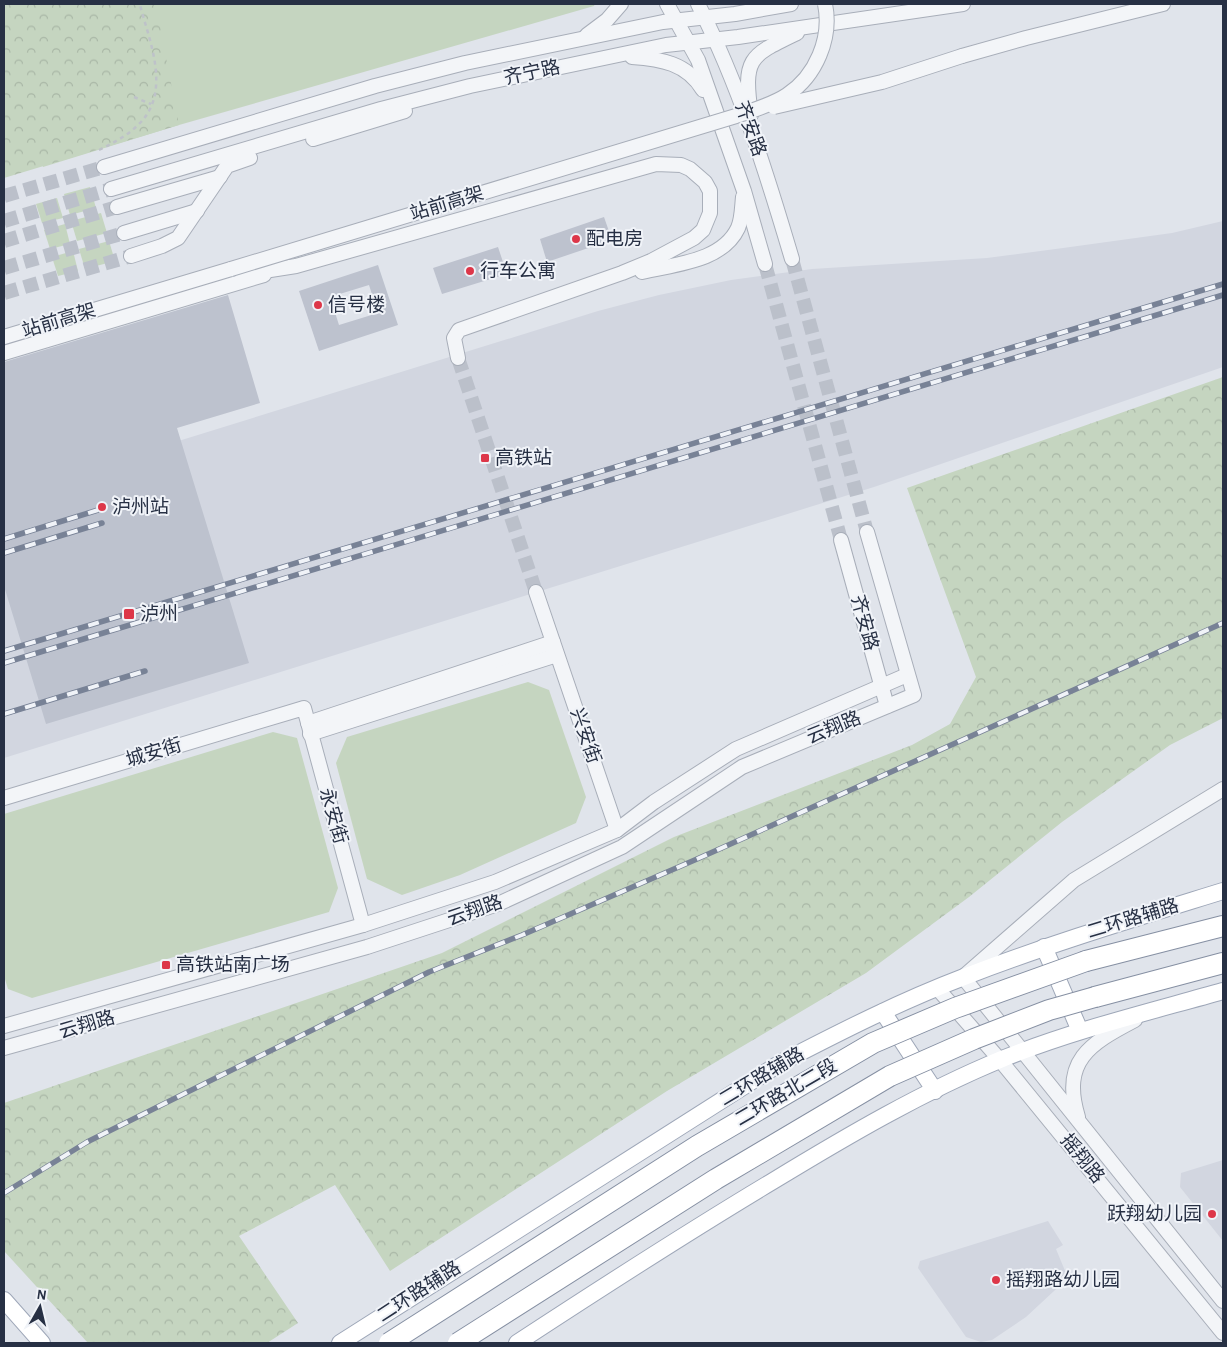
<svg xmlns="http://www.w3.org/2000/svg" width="1227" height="1347" font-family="'Alegreya Sans','Noto Sans SC',sans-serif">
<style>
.built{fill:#d2d6e0}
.green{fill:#c5d5c0}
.forest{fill:url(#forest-crowns)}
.building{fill:#bdc2ce;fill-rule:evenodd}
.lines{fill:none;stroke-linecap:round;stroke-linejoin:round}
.minor-tunnel{stroke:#bbc0ca;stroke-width:14;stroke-dasharray:14 7;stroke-linecap:butt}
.minor-casing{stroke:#a8aeb9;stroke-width:16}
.major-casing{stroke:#9ea7b8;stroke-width:18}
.highway-casing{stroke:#8690a3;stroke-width:22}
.path{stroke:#bec2c9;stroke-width:2.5;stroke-dasharray:4 4;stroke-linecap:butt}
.minor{stroke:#f3f5f8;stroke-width:14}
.major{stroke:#fff;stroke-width:16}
.highway{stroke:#fff;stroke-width:20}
.rail-casing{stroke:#788296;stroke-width:5.5}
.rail{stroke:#f0f3f8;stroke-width:4;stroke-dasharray:11;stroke-linecap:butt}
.minor-bridge-casing{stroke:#a8aeb9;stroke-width:16;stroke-linecap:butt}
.highway-bridge-casing{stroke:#8690a3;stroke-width:22;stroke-linecap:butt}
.minor-bridge{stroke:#f3f5f8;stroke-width:14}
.highway-bridge{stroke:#fff;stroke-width:20}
.poi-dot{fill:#dd3749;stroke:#f0f3f8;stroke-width:2}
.labels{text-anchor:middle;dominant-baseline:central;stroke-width:4;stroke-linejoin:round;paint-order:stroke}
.street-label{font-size:19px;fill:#273044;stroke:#f0f3f8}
.poi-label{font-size:19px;fill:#273044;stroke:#f0f3f8;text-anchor:start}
</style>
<defs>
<pattern id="forest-crowns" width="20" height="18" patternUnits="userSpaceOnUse" patternTransform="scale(1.25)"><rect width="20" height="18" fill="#c5d5c0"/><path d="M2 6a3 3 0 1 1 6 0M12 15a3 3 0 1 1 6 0" fill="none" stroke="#a9b7a6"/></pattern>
</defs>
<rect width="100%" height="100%" fill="#e0e4eb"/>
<g class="built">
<polygon points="1223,221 1223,367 874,487 4,758 4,495 598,311 659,295 731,280 812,269 987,258 1063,248 1172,233"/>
<polygon points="1223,1160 1223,1241 1180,1187 1181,1173"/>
<polygon points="1048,1221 1063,1245 1056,1249 1068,1278 1026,1317 992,1340 981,1342 966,1337 918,1268 920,1261"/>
</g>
<g class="green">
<polygon points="146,4 595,4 594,6 179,125 43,167 38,148"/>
<polygon points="90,187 96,208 70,215 64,194"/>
<polygon points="57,198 63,218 42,223 36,204"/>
<polygon points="101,213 107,233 77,241 71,221"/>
<polygon points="65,224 70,244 50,249 44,230"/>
<polygon points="109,241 115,261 85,269 79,249"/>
<polygon points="73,251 78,271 58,276 52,257"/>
<polygon points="528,682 549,690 586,797 576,823 460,875 402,895 367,879 336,763 347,737"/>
<polygon points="273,732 297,738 338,888 329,912 32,998 8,989 4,976 4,814"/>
</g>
<g class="forest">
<polygon points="4,4 156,4 179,125 4,178"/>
<polygon points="1223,377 1223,718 1170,745 1062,822 969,897 866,973 667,1091 390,1271 335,1185 239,1236 298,1323 267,1343 88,1343 4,1251 4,1103 442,953 674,837 912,745 950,724 976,677 907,488"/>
</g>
<g class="building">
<polygon points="604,217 612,240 547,262 540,239"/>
<polygon points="498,247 507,274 442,294 433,268"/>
<path d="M378 265 398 325 319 351 299 291ZM369 285 378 313 339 325 330 297Z"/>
<polygon points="228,295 260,403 177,428 249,663 46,724 4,586 4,362"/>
</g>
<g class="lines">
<g class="minor-tunnel">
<polyline points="4,196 104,167"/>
<polyline points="4,221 111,189"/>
<polyline points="4,241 117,207"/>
<polyline points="792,259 867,532"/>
<polyline points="765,264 841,540"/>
<polyline points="4,268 124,233"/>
<polyline points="4,293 131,256"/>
<polyline points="458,358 536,592"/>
</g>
<defs>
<g id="minor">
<polyline points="667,4 698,60 744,191 765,264"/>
<path d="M698 4C739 85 766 171 792 259"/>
<polyline points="587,35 607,20 621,4"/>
<polyline points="962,56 1026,38 1163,4"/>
<path d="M632 57C661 59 687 63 703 90"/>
<path d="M751 115C743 58 749 56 797 33"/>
<polyline points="313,139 405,111"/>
<polyline points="104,167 375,86 465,63 663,22 735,14 791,4"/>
<polyline points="111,189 381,109 470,86 666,45 738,37 963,4"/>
<polyline points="117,207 220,177"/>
<polyline points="124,233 197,211"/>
<polyline points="131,256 162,246 178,238 227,166 250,158"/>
<path d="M642 272C674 264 722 262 738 228 742 219 742 206 743 197"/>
<polyline points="4,337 231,269 264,271 296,266 656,164 681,165 690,169 705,182 710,191 710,213 703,230 694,238 651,261 622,273 459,330 454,338 458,358"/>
<polyline points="4,353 264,275"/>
<polyline points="841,540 887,706"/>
<polyline points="536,592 617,830"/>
<polyline points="308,723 553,642"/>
<polyline points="310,734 557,655"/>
<polyline points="1223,789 1074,880 963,977 1223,1301"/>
<polyline points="4,798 304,708 363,925"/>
<polyline points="937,988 1000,1060 1223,1333"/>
<polyline points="4,1026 363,925 495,882 617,830 654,802 736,749 907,675"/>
<polyline points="4,1048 367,947 498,904 622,847 742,767 914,695 867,532"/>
<path d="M1078 1117C1061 1061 1089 1044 1135 1020"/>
</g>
<g id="major">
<polyline points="1044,947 1080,1031"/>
<polyline points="883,1012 935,1091"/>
<polyline points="4,1300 42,1343"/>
<path d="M340 1343 782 1062C842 1031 901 1001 964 977 1049 944 1136 918 1223 891"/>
<path d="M517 1343C601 1288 686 1233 773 1181 847 1136 922 1092 1002 1059 1074 1030 1149 1012 1223 991"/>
</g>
<g id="highway">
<polyline points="1086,961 1223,926"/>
<polyline points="1095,997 1223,963"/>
</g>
</defs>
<use href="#minor" class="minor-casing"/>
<use href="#major" class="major-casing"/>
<use href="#highway" class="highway-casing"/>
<g class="path">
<polyline points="134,97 151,104"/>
<path d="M99 150C113 143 127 136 138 125 172 93 150 43 140 5"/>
</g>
<use href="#minor" class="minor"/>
<use href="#major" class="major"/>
<use href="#highway" class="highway"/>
<defs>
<g id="rail">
<polyline points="4,539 98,510"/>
<polyline points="4,553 102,523"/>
<polyline points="4,651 1223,284"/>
<polyline points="4,663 1223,295"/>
<polyline points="4,714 145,671"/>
<polyline points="4,1193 87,1142 429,972 522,935 697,859 1223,623"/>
</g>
</defs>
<use href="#rail" class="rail-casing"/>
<use href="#rail" class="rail"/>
<defs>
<g id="minor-bridge">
<polyline points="774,107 882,82 962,56"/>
<path d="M231 269 736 116C753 110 772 105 787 95 816 76 832 38 825 4"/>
</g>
<g id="highway-bridge">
<polyline points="389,1343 697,1146 873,1043 955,1008 1086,961"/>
<polyline points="458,1343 716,1179 890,1076 974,1039 1049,1010 1095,997"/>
</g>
</defs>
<use href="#minor-bridge" class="minor-bridge-casing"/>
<use href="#highway-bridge" class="highway-bridge-casing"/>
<use href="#minor-bridge" class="minor-bridge"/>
<use href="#highway-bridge" class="highway-bridge"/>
</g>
<g class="poi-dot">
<circle cx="576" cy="239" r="5"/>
<circle cx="470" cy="271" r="5"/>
<circle cx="318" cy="305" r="5"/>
<rect x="480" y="453" width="10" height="10" rx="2.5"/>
<circle cx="102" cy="507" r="5"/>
<rect x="123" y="608" width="12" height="12" rx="2.5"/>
<rect x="161" y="960" width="10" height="10" rx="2.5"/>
<circle cx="1212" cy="1214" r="5"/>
<circle cx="996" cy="1280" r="5"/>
</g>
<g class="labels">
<g class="street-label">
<text transform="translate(532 73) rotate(-12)">齐宁路</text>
<text transform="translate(750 129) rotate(70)">齐安路</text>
<text transform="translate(447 204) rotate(-17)">站前高架</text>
<text transform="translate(59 321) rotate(-17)">站前高架</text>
<text transform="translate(864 623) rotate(75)">齐安路</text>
<text transform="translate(834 728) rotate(-22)">云翔路</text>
<text transform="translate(585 736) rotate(71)">兴安街</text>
<text transform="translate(154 753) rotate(-17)">城安街</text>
<text transform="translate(333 816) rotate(74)">永安街</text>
<text transform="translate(475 911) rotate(-19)">云翔路</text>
<text transform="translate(1133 919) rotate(-17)">二环路辅路</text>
<text transform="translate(87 1025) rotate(-16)">云翔路</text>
<text transform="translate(762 1077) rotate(-31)">二环路辅路</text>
<text transform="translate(786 1093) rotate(-30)">二环路北二段</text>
<text transform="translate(1082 1159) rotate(51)">摇翔路</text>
<text transform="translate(419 1292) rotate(-33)">二环路辅路</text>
</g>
<g class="poi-label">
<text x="586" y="239">配电房</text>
<text x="480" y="271">行车公寓</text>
<text x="328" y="305">信号楼</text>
<text x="495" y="458">高铁站</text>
<text x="112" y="507">泸州站</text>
<text x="140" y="614">泸州</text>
<text x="176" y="965">高铁站南广场</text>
<text x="1202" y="1214" text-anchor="end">跃翔幼儿园</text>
<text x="1006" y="1280">摇翔路幼儿园</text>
</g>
</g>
<rect width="1227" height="1347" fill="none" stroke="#273044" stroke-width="10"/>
<g transform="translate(40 1307) rotate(8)" stroke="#f0f3f8" stroke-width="4" paint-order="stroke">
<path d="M0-4L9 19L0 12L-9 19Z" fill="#273044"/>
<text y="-8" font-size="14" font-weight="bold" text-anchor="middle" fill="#273044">N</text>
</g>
</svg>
